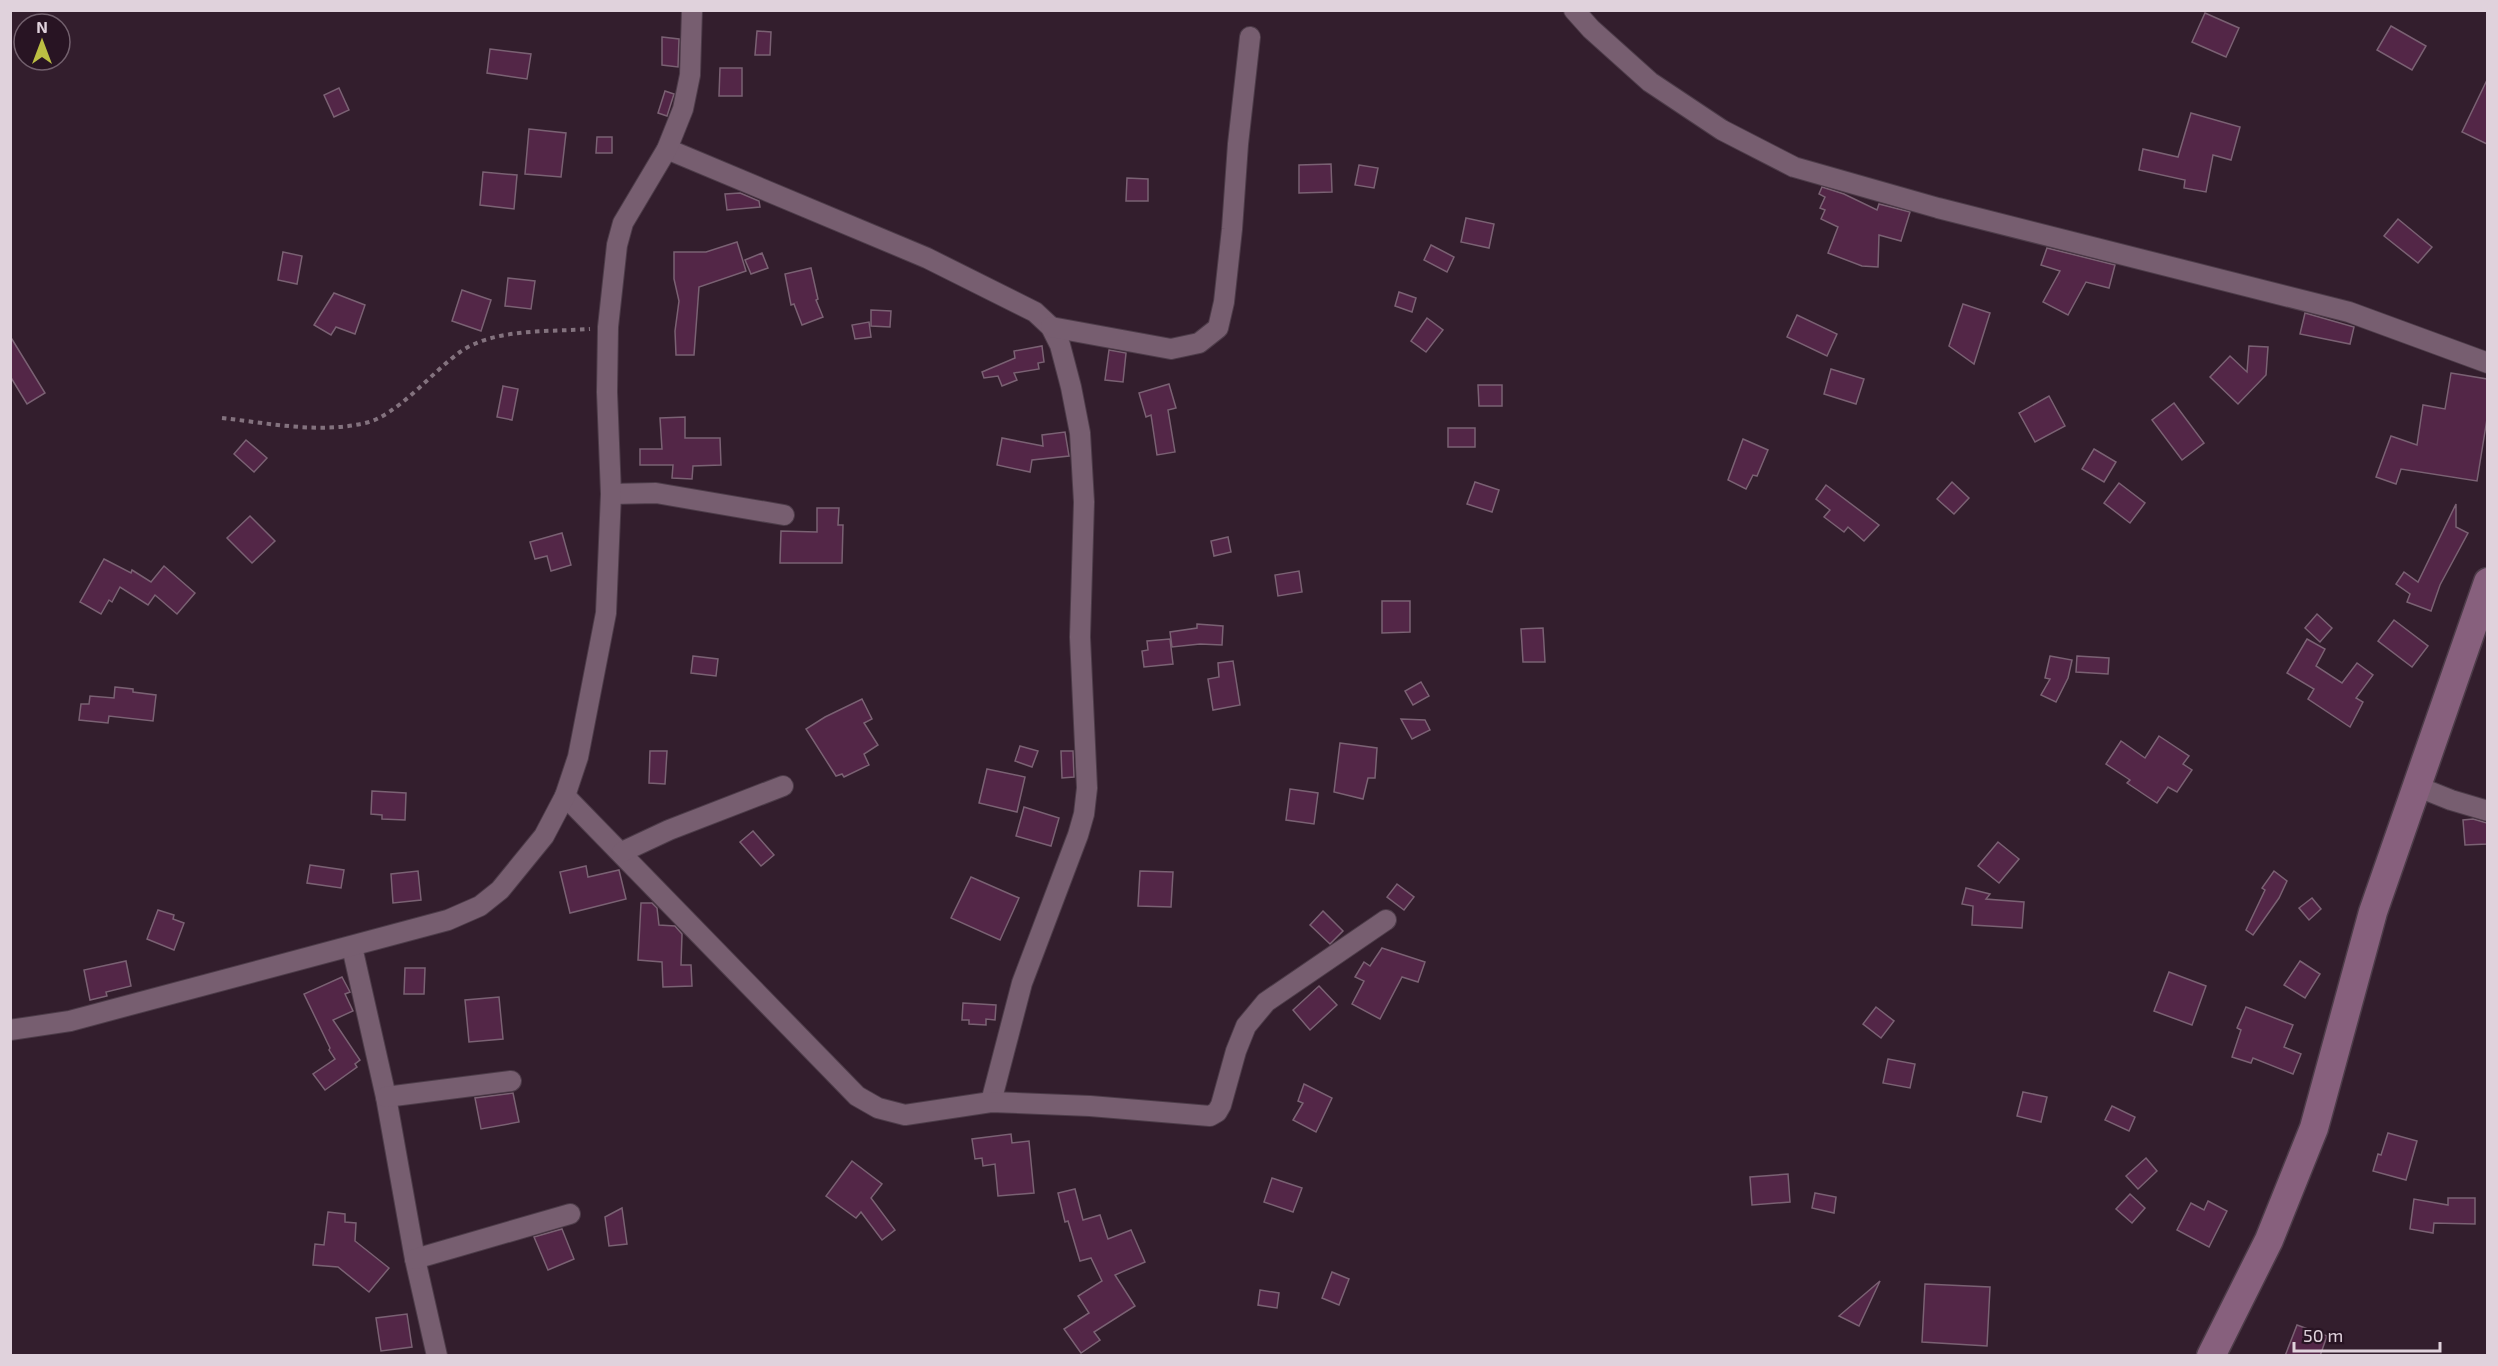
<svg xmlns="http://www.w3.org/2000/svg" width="2498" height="1366" font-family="'Exo 2',sans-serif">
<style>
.building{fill:#532647;stroke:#7a6173;stroke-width:1.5}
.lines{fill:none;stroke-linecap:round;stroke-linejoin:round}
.street-casing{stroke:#4d3c49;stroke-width:22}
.secondary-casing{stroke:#4d3c49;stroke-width:31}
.path{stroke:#83727e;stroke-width:4;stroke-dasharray:4.5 4.5;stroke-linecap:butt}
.street{stroke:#775e70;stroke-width:20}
.secondary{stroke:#87607d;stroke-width:28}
</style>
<rect width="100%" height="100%" fill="#331e2d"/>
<g class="building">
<polygon points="2205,13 2239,28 2226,57 2192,42"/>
<polygon points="2391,26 2426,46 2412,70 2377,50"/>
<polygon points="757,31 771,32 770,55 755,55"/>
<polygon points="662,37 679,39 678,67 662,65"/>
<polygon points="490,49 531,54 527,79 487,73"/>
<polygon points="720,68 742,68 742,96 719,96"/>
<polygon points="2487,80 2487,144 2462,132"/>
<polygon points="339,88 349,110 334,117 324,95"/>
<polygon points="665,91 674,94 667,116 658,113"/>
<polygon points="2191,113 2240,127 2231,160 2213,155 2206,192 2184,188 2185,180 2139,170 2143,149 2178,157"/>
<polygon points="529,129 566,133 561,177 525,174"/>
<polygon points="597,137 612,137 612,153 596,153"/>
<polygon points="1331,164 1332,192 1299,193 1299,165"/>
<polygon points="1359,165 1378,168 1374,188 1355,185"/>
<polygon points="483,172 517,175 514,209 480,205"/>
<polygon points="1127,178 1148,179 1148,201 1126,201"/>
<polygon points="1822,187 1844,194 1877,210 1879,204 1910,212 1901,241 1879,235 1878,267 1862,266 1828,253 1838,227 1821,219 1825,210 1820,208 1825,197 1819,194"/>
<polygon points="740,193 759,201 760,207 727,210 725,194"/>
<polygon points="1466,218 1494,224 1489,248 1461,242"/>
<polygon points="2398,219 2432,247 2418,263 2384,236"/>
<polygon points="737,242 746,271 699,287 694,355 676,355 675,331 679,301 674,279 674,252 706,252"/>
<polygon points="1431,245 1454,257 1447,272 1424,260"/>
<polygon points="2047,248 2115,265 2109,288 2086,282 2068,315 2043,302 2060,271 2041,265"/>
<polygon points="283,252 302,256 297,284 278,280"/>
<polygon points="762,253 768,268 751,274 745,260"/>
<polygon points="811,268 818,299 816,300 823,317 802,325 794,304 791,305 785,274"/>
<polygon points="508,278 535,281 531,309 505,306"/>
<polygon points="462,290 491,300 481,331 452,321"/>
<polygon points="1399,292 1416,298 1412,312 1395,306"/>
<polygon points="334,293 365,305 355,334 336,327 331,335 314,325"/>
<polygon points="1963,304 1990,313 1974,364 1949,346"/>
<polygon points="871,310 891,311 890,327 871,326"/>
<polygon points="2305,313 2354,327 2350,344 2300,334"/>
<polygon points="1797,315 1837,334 1827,356 1787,337"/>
<polygon points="1427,318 1443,330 1426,352 1411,341"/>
<polygon points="869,322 871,337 855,339 852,325"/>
<polygon points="10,336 45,393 27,404 10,376"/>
<polygon points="1042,346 1044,362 1038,363 1039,369 1014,373 1017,380 1002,386 998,376 984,378 982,372 1015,358 1014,351"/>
<polygon points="2249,346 2268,347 2266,375 2238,404 2210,377 2230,356 2247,372"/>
<polygon points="1109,350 1126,353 1123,382 1105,380"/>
<polygon points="1831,369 1864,379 1856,404 1824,394"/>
<polygon points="2451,373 2487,379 2487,419 2477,481 2401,469 2396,484 2376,477 2391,436 2417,445 2423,405 2445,409"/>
<polygon points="1169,384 1176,408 1168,410 1175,452 1157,455 1151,415 1146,417 1139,393"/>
<polygon points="1478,385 1502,385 1502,406 1479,406"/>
<polygon points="503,386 518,389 512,420 497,417"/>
<polygon points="2049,396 2065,426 2035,442 2019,413"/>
<polygon points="2174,403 2204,443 2182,460 2152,420"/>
<polygon points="685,417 685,438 720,438 721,465 693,466 692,479 672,478 673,465 640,465 640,449 662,449 660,418"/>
<rect x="1448" y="428" width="27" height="19"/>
<polygon points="1065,432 1069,456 1032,460 1030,472 997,465 1002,438 1043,446 1042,435"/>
<polygon points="1743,439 1768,450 1757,476 1753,475 1746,489 1728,480"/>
<polygon points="246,440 267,458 254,472 234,454"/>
<polygon points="2094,449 2116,462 2104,482 2082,469"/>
<polygon points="1475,482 1499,490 1492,512 1467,504"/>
<polygon points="1952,482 1969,498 1954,514 1937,499"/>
<polygon points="2119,483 2145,503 2130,523 2104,503"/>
<polygon points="1826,485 1879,525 1864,541 1848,527 1844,532 1824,517 1830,510 1816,499"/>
<polygon points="2456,504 2456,527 2468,533 2440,585 2431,611 2407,602 2410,594 2396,584 2404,572 2418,582"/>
<polygon points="817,508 839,508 838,525 843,525 842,563 780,563 781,531 817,532"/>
<polygon points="250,516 275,541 252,563 227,538"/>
<polygon points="562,533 571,565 551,571 547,556 535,559 530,542"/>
<polygon points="1228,537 1231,552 1214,556 1211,541"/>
<polygon points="104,559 131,573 132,570 151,582 164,566 195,593 177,614 155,595 148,605 120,587 112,602 109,600 101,614 80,602"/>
<polygon points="1299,571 1302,592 1278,596 1275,575"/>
<polygon points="1382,601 1410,601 1410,632 1382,633"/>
<polygon points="2317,614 2332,628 2320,642 2305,628"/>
<polygon points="2394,620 2428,646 2412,667 2378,641"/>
<polygon points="1197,624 1223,626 1222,645 1200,644 1172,647 1170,632 1197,628"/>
<polygon points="1543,628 1545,662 1523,662 1521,629"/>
<polygon points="1170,639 1173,664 1144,667 1142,651 1148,650 1147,641"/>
<polygon points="2307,639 2325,649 2316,666 2342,683 2357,663 2373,675 2356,698 2363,702 2350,727 2308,699 2314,689 2287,673"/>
<polygon points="693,656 718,659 716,676 691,673"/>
<polygon points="2050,656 2072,660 2068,678 2056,702 2041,695 2050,679 2045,678"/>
<polygon points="2077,656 2109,658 2108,674 2076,672"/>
<polygon points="1233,661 1240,705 1213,710 1208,679 1219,677 1218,663"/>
<polygon points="1421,682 1429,696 1413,705 1405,691"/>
<polygon points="115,687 133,689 133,692 156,695 153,721 109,716 108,723 79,720 81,704 89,704 90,696 114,698"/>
<polygon points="862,699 872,719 864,723 878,745 864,754 869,765 844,777 842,774 836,776 806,729 825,717"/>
<polygon points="1401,719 1425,720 1430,730 1412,739"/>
<polygon points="2159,736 2189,756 2183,764 2192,770 2177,792 2168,787 2157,803 2127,783 2130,780 2106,764 2121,741 2145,758"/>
<polygon points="1340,743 1377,748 1375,778 1368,778 1363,799 1334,792"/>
<polygon points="1020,746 1038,751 1032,767 1015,761"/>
<polygon points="650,751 667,751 665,784 649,783"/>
<polygon points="1061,751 1073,751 1074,777 1062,778"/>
<polygon points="987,769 1025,777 1017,812 979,803"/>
<polygon points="1290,789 1318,793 1314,824 1286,820"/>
<polygon points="372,791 406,793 405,820 382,819 382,815 371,814"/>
<polygon points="1024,807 1059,818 1051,846 1016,836"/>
<polygon points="2473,819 2487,823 2487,844 2465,845 2463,820"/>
<polygon points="753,831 774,855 761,866 740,842"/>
<polygon points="1998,842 2019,859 1999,883 1978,866"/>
<polygon points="310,865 344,870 341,888 307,883"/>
<polygon points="586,866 588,877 619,870 626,899 570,913 560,872"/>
<polygon points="418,871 421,900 393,903 391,874"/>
<polygon points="1140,871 1173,872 1171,907 1138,906"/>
<polygon points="2274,871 2287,881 2279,898 2253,935 2246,930 2265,890 2262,888"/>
<polygon points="971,877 1019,898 1000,940 951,918"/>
<polygon points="1397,884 1414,897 1404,910 1387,897"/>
<polygon points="1966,888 1990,894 1986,899 2024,902 2022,928 1972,925 1973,906 1962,904"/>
<polygon points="2312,898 2321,909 2309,920 2299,908"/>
<polygon points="641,903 652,903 657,908 659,925 675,926 682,934 681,965 691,965 692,986 663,987 662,962 638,960"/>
<polygon points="158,910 174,915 173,919 184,923 174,950 147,939"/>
<polygon points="1323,911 1343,931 1330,944 1310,925"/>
<polygon points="1382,948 1425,962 1418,982 1402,977 1380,1019 1352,1004 1364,981 1355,977 1364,962 1370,966"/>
<polygon points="126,961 131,986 106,992 107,996 90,1000 84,970"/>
<polygon points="2300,961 2320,974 2305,998 2284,985"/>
<polygon points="405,968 425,968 424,994 404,994"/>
<polygon points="2169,972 2206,986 2192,1025 2154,1011"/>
<polygon points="342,977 350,992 345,994 353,1011 333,1020 360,1060 355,1064 357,1067 325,1090 313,1074 335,1059 329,1050 330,1048 304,994"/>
<polygon points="1319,986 1337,1005 1310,1030 1293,1010"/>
<polygon points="499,997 503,1039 469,1042 465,1000"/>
<polygon points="963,1003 996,1005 995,1020 986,1019 986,1025 969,1024 969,1020 962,1020"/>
<polygon points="1876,1007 1894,1021 1881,1038 1863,1024"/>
<polygon points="2246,1007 2293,1025 2284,1047 2301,1054 2293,1074 2253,1058 2251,1063 2232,1057 2241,1030 2237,1028"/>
<polygon points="1888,1059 1915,1064 1910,1088 1883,1083"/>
<polygon points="1304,1084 1332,1098 1316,1132 1293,1120 1303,1103 1298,1101"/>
<polygon points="2023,1092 2047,1097 2041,1122 2017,1116"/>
<polygon points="513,1093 519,1122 481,1129 475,1098"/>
<polygon points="2112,1106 2135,1117 2129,1131 2105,1120"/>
<polygon points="2388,1133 2417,1141 2406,1180 2373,1171 2378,1154 2381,1155"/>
<polygon points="1011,1134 1012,1143 1029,1141 1034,1193 998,1196 995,1164 983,1166 982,1158 975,1159 972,1139"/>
<polygon points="2146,1158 2157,1171 2138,1189 2126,1176"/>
<polygon points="852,1161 882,1184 871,1198 895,1230 882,1240 861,1212 856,1218 826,1196"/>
<polygon points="1788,1174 1790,1202 1752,1205 1750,1177"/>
<polygon points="1272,1178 1302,1188 1293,1212 1264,1202"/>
<polygon points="1075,1189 1083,1220 1100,1215 1108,1239 1131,1230 1145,1262 1115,1275 1135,1306 1094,1332 1100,1340 1081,1353 1064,1329 1089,1313 1078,1296 1102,1281 1091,1258 1080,1261 1068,1221 1065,1222 1058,1193"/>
<polygon points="1815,1193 1836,1197 1834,1213 1812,1208"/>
<polygon points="2130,1194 2145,1208 2132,1223 2116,1209"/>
<polygon points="2448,1198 2475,1198 2475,1224 2434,1223 2433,1233 2410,1229 2414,1199 2448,1205"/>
<polygon points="2208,1201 2227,1211 2209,1247 2177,1230 2191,1203 2204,1210"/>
<polygon points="622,1208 627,1244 609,1246 605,1217"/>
<polygon points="328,1212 345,1214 345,1222 356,1223 355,1241 389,1268 369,1292 338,1267 313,1265 315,1244 324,1245"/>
<polygon points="562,1229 574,1259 548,1270 534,1237"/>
<polygon points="1332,1272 1349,1279 1339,1305 1322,1298"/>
<polygon points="1880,1281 1859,1326 1839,1316"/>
<polygon points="1925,1284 1990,1287 1987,1346 1922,1342"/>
<polygon points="1260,1290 1279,1293 1277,1308 1258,1305"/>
<polygon points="407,1314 412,1347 381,1351 376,1318"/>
<polygon points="2297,1325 2327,1336 2320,1356 2285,1356"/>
</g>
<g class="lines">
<defs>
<g id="street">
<polyline points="1574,10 1591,29 1650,82 1722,130 1794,167 1938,208 2349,312 2488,363"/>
<polyline points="667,149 927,258 1035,312 1051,327 1060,345 1071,387 1080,433 1084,502 1080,637 1087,788 1084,814 1078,835 1022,983 991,1102"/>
<polyline points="1051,327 1171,349 1199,343 1218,328 1224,302 1232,229 1238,144 1250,37"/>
<polyline points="611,494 656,493 784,515"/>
<polyline points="2416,786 2451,800 2488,811"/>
<polyline points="565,796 857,1096 878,1108 905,1115 991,1102 1090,1106 1210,1116 1217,1112 1221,1105 1236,1051 1246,1026 1266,1002 1386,920"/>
<polyline points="622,852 669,830 783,786"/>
<polyline points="352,947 386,1097 415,1259 437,1356"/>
<polyline points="10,1030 70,1021 448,920 480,906 500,890 544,836 565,796 578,757 606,613 611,494 607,392 608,327 617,245 623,223 667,149 683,109 690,75 692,10"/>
<polyline points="386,1097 511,1081"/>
<polyline points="415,1259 570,1214"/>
</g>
<polyline id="secondary" points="2211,1356 2269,1240 2314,1128 2373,912 2488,582"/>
</defs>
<use href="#street" class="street-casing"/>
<use href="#secondary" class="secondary-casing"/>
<path class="path" d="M222 418C268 423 319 434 365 423 397 416 432 372 460 352 494 328 549 332 590 329"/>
<use href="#street" class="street"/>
<use href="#secondary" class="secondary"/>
</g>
<rect width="2498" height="1366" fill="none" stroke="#e0d2dc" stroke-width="24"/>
<g transform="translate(42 42)"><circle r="28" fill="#281423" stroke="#72606d" stroke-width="1.5"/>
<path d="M0-4.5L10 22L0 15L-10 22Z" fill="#bcbf43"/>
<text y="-9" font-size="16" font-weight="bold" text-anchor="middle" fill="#e0d2dc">N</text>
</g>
<path d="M2294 1342v9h146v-9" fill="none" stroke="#e0d2dc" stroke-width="3"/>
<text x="2303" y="1342" font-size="18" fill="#e0d2dc" stroke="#281423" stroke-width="4.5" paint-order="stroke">50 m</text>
</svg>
